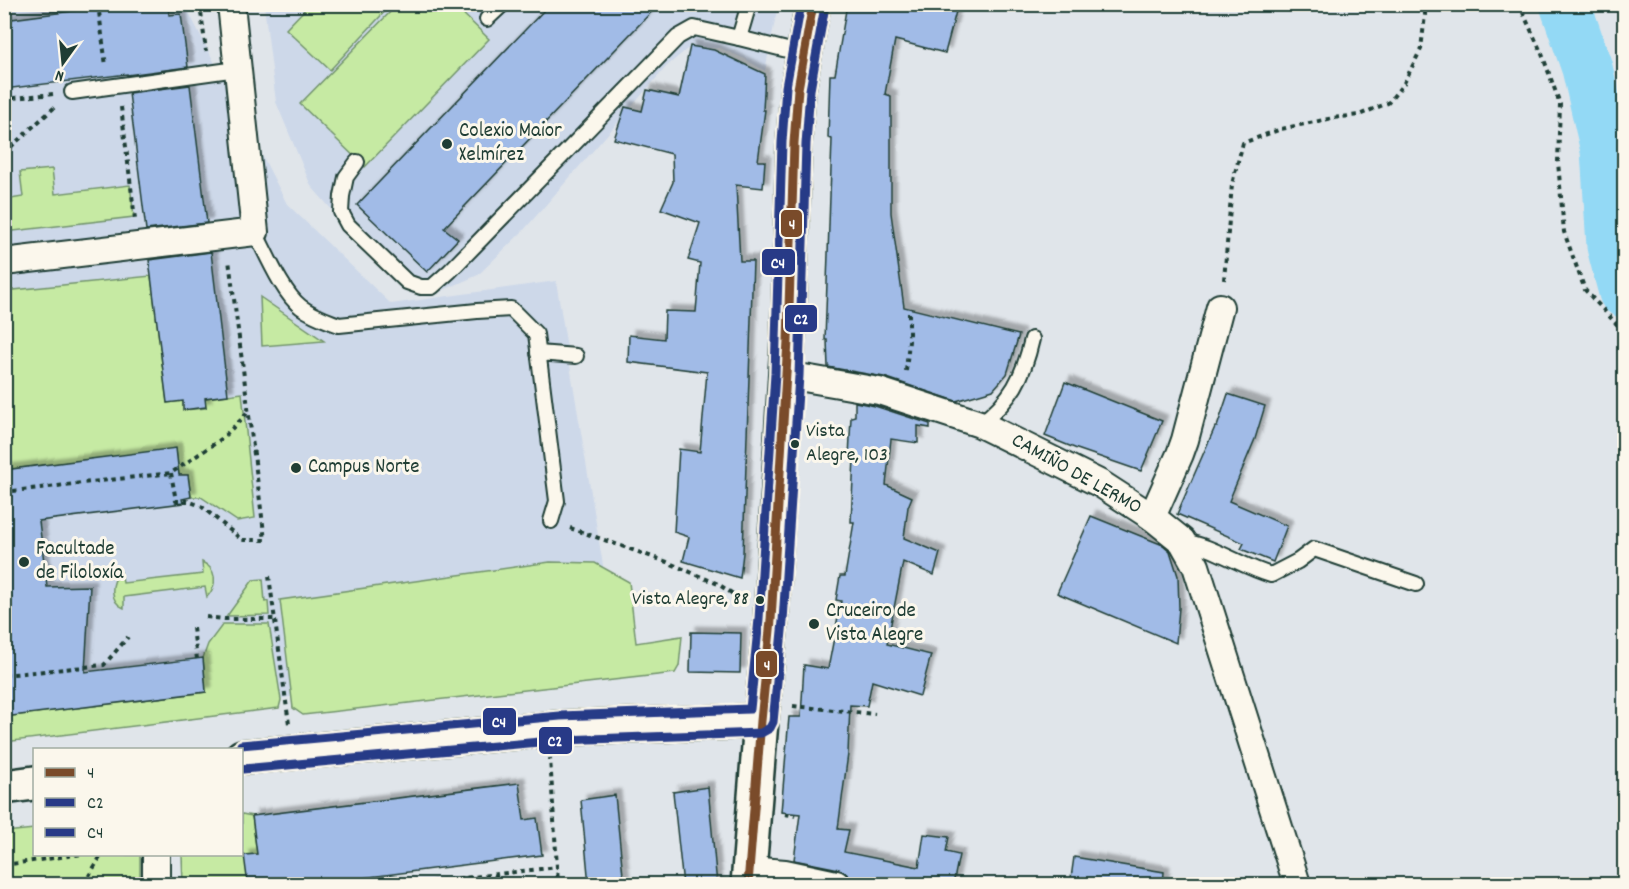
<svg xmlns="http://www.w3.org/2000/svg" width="1629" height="889" font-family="Dekko,sans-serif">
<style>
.built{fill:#cdd8e9}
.green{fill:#c6eaa3;stroke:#72946c;stroke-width:1.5}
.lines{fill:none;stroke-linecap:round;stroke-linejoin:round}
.river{stroke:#93d9f5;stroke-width:51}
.building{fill:#a1bbe7;stroke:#1f3d34;stroke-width:1.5;filter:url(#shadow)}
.lane-casing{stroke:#1f3d34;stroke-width:18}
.street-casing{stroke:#1f3d34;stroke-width:30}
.secondary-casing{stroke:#1f3d34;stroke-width:38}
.path{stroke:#1f3d34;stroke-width:4;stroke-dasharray:4.5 4.5;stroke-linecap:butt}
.lane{stroke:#fbf7ec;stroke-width:14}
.street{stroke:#fbf7ec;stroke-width:26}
.secondary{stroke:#fbf7ec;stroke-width:33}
.bus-1-casing{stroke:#fbf7ec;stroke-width:14}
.bus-2-casing{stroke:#fbf7ec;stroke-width:14}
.bus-3-casing{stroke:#fbf7ec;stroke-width:14}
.bus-1{stroke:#7a4b2a;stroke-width:9}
.bus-2{stroke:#283a87;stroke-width:9}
.bus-3{stroke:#283a87;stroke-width:9}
.poi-dot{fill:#1f3d34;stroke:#fbf7ec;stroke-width:2}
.labels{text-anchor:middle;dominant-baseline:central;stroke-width:6;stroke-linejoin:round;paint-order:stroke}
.bus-label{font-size:20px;fill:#1f3d34;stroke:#fbf7ec;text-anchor:start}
.poi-label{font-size:21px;fill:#1f3d34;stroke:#fbf7ec;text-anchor:start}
.street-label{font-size:21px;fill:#1f3d34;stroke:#fbf7ec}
.line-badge{stroke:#fbf7ec;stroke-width:2}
.badge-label{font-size:16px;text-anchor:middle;font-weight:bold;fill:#fff}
</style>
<defs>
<filter id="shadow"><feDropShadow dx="5.5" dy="-5.5" stdDeviation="1.5" flood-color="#0004"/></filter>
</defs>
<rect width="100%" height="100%" fill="#e0e5ea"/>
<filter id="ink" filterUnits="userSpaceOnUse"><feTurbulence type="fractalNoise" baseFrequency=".0167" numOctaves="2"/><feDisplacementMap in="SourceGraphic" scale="12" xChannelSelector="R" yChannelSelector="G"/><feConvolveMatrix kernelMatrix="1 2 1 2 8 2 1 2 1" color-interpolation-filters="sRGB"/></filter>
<g filter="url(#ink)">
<g class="built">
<polygon points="4,5 185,5 287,204 391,304 556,281 614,632 255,704 5,740"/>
<polygon points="264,5 778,5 765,71 745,59 720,48 687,49 667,66 523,231 478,275 430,296 400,287 311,186 276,102"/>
</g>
<g class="green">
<polygon points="309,5 309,4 391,5 330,70 286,29"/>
<polygon points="397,5 454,5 489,39 365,167 300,104"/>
<polygon points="52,169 55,194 130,185 134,217 5,232 5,200 23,197 20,172"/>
<polygon points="151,276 167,403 183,401 184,410 206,408 205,398 242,393 255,518 237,521 201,497 191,497 188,475 179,475 176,449 5,470 4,291"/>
<polygon points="260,297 324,341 262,346"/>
<path d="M202 562C217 569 218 585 207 597L205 587 124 597V608C109 602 110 582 121 572L123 583 203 574Z"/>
<polygon points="550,562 595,563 629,582 636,643 682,636 679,666 675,673 303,715 293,708 280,600"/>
<polygon points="263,579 265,602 268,601 269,615 227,616 253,580"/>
<polygon points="223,624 269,624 281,700 279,708 5,742 4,717 206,692 203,658 208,644"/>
<polygon points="242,814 252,816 257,854 245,856 248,884 183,884 182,855 242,854"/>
<polygon points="34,829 34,854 140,855 140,884 5,884 5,832"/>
</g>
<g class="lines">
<polyline class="river" points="1565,4 1587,68 1606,150 1612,246 1624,292"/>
</g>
<g class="building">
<polygon points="126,4 168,4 169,15 181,14 188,67 127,75 127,74 4,89 4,20"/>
<polygon points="550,4 659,4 444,228 458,239 427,272 357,205"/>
<polygon points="847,4 958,4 945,53 895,40 885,94 891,96 891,213 904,307 1019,335 1007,374 993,390 956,401 884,377 828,367 827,340 825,340 832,139 828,138 830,75 835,75"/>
<polygon points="690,46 714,50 765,74 763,110 765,110 758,161 765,161 763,188 736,185 740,261 753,261 743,553 740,578 683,561 689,537 674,532 679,449 700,452 707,372 628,362 629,335 664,339 665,311 696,312 700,263 688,260 700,223 661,209 673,182 672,154 614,139 625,107 642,111 647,90 679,97"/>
<polygon points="190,85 207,223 146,230 129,93"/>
<polygon points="211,252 228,395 205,398 206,407 183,410 183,401 167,403 149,260"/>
<polygon points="1065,382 1162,421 1141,471 1077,449 1045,436"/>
<polygon points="1228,394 1265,406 1255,439 1229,501 1287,526 1273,562 1241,549 1244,543 1177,514 1215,427 1217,427"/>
<polygon points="855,402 875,406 930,424 930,428 918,426 918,443 891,439 886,485 912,497 908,507 904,538 940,553 934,575 903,562 887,644 931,655 920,696 872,681 867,706 850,705 848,754 838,829 849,830 844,852 919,867 924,834 949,837 946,852 959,855 953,885 876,885 850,879 846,873 839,869 794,860 800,814 781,812 789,717 801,717 804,665 828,669 841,601 836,600 840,576 845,576 854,522 851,522 854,457 849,457 851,417 855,416"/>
<polygon points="176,448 179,475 188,475 191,497 182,499 183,503 39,521 47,587 90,586 85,672 203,658 206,692 4,717 4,470"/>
<polygon points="1091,516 1163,545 1170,551 1178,576 1179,608 1176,643 1057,593"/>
<polygon points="691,632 741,633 740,673 690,672"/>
<polygon points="519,783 524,820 537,818 542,855 307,885 248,885 244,855 257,854 252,816"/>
<polygon points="708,787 717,885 683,885 673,792"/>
<polygon points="615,795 624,885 589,885 581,800"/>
<polygon points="1074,857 1164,872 1163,885 1070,885"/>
</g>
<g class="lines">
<defs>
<g id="lane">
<polyline points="487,19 503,4"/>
<polyline points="739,38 803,54"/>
<polyline points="72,92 237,69"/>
<polyline points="357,162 346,177 342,196 341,212 348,225 407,282 421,287 432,287 450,271 678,37 694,28 739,38 749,4"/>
<path d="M255 232C266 253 283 294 301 307 313 316 326 320 339 325L477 311 511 309 536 334 557 501 551 521"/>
<polyline points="538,353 576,356"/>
<path d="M980 424C1012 399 1023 378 1032 339"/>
<path d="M1182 541C1214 546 1240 566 1271 575L1298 561 1314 549 1416 584"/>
</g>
<g id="street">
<polyline points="4,262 255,232 231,4"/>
<polyline points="787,375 879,391 980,424 1101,484 1152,517 1182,541 1196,566 1297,884"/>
<polyline points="1152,517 1180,454 1185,440 1220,307"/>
<polyline points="156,854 156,884"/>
<polyline points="749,870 785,873 836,884"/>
</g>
<g id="secondary">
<polyline points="242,757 561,728 761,721"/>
<polyline points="4,787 34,783"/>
<polyline points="748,884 761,721 771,620 788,341 794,143 798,89 813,4"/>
</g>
</defs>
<use href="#lane" class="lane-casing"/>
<use href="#street" class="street-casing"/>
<use href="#secondary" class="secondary-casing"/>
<g class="path">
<polyline points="98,4 106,66"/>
<polyline points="200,4 206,51"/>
<polyline points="1519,4 1542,54 1560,104 1558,162 1564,232 1585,290 1624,332"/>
<polyline points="4,99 53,94"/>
<polyline points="121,107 135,219"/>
<polyline points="4,153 57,105"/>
<polyline points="1224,280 1232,184 1243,143 1281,129 1333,118 1359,115 1388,103 1404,83 1421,49 1425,15 1425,4"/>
<polyline points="906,371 909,341 909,313"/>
<polyline points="171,473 176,501 188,501 201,506 242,540 265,540 229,260"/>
<polyline points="4,492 171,473 220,440 244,417 247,412"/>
<polyline points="570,528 667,562 718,584 742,600"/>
<polyline points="269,576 289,724"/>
<polyline points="206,617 224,619 275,619"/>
<polyline points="193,628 197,659"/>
<polyline points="4,675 104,665 128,637"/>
<polyline points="793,706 875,714"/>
<polyline points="785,814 795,816"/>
<polyline points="4,865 82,854"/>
<polyline points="496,874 497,884"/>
<polyline points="84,884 102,854"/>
<polyline points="413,884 557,867"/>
<polyline points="546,884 558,883 550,758"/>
</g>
<use href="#lane" class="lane"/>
<use href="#street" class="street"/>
<use href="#secondary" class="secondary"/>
<defs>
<polyline id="bus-1" points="748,884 761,721 771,620 788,341 794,143 798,89 813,4"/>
<polyline id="bus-2" points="243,769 562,740 761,733 770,728 773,722 783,621 799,376 806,144 810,90 825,6"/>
<polyline id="bus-3" points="241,745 560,716 750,709 759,619 775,374 782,142 786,87 801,4"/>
</defs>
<use href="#bus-1" class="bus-1-casing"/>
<use href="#bus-2" class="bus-2-casing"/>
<use href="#bus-3" class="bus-3-casing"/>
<use href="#bus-1" class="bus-1"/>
<use href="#bus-2" class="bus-2"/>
<use href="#bus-3" class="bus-3"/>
</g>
</g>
<g class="poi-dot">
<circle cx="447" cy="144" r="6"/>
<circle cx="795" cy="444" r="5"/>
<circle cx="296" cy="468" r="6"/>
<circle cx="24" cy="562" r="6"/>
<circle cx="760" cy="600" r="5"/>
<circle cx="814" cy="624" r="6"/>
</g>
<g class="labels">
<g class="bus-label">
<text x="806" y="432">Vista<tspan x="806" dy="24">Alegre, 103</tspan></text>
<text x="749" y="600" text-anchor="end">Vista Alegre, 88</text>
</g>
<g class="poi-label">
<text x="459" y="132">Colexio Maior<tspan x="459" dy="24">Xelmírez</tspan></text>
<text x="308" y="468">Campus Norte</text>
<text x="36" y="550">Facultade<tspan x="36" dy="24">de Filoloxía</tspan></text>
<text x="826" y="612">Cruceiro de<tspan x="826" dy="24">Vista Alegre</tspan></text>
</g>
<g class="street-label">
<text transform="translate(1076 475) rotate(29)">CAMIÑO DE LERMO</text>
</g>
</g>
<g class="line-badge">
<rect x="780" y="209" width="23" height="29" rx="6" fill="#7a4b2a"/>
<rect x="761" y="248" width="35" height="28" rx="6" fill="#283a87"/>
<rect x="784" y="304" width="34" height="29" rx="6" fill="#283a87"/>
<rect x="755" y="650" width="23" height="28" rx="6" fill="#7a4b2a"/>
<rect x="482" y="707" width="35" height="29" rx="6" fill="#283a87"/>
<rect x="538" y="726" width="35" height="29" rx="6" fill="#283a87"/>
</g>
<g class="badge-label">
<text x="792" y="229">4</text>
<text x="778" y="268">C4</text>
<text x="801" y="324">C2</text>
<text x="767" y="670">4</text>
<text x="499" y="727">C4</text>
<text x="555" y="746">C2</text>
</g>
<rect width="1629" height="889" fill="none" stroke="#fbf7ec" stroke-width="24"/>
<rect x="12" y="12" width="1605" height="865" fill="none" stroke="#1f3d34" stroke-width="2" filter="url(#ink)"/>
<rect x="33" y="748" width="210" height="108" fill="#fbf7ec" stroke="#a3ada2" stroke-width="1.5"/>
<rect x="45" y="768" width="30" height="9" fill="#7a4b2a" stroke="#a3ada2" stroke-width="1.5"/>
<text x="87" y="778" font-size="18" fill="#1f3d34">4</text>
<rect x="45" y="798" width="30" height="9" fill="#283a87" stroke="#a3ada2" stroke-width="1.5"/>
<text x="87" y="808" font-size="18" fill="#1f3d34">C2</text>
<rect x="45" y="828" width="30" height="9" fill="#283a87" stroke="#a3ada2" stroke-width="1.5"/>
<text x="87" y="838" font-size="18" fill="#1f3d34">C4</text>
<g transform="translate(63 63) rotate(195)" stroke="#fbf7ec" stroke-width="4.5" paint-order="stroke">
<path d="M0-4.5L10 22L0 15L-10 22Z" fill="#1f3d34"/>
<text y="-9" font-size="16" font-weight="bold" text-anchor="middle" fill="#1f3d34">N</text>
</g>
</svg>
